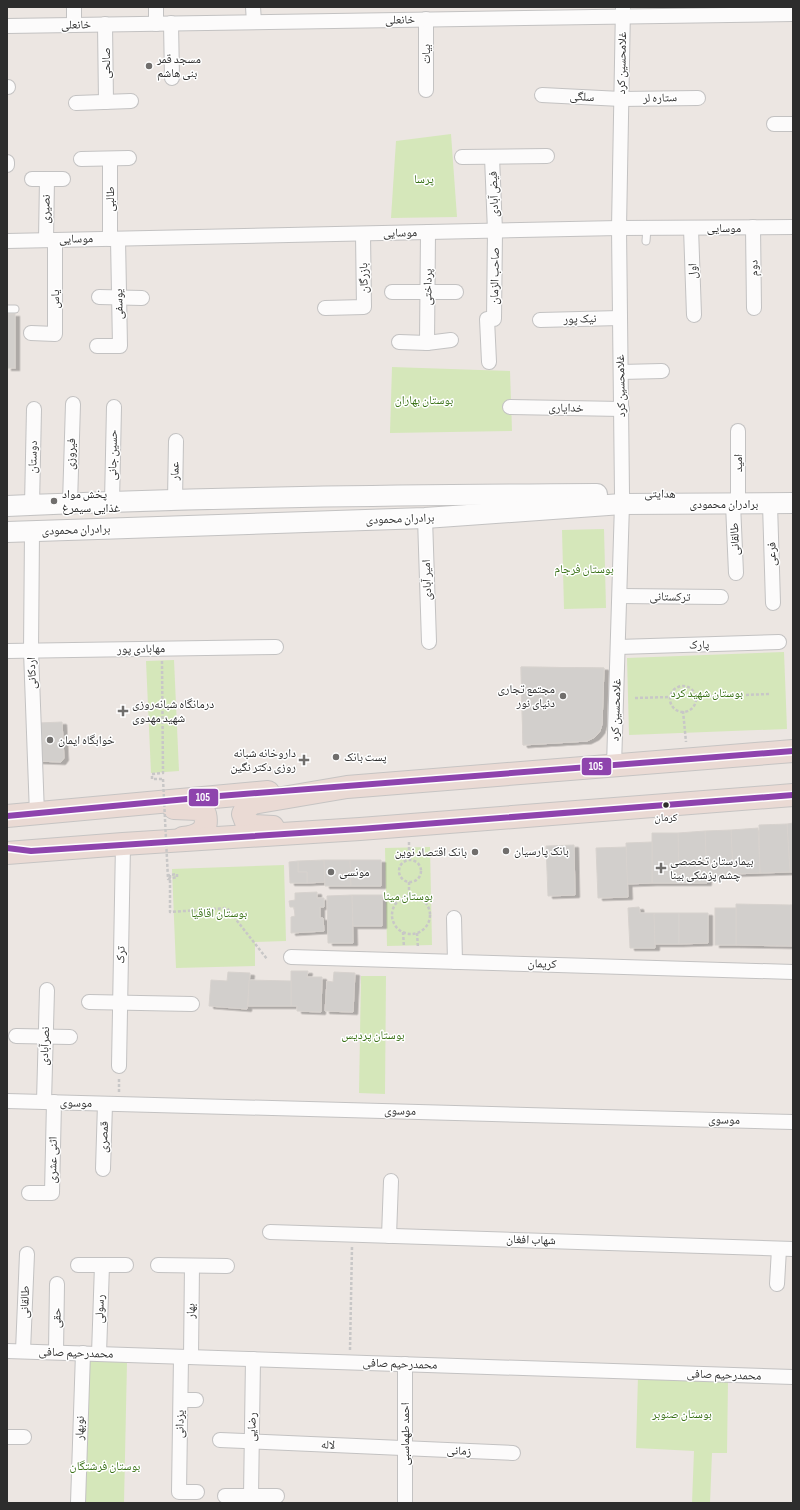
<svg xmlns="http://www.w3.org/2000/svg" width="800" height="1510" font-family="'Sofia Sans Condensed','Noto Naskh Arabic',sans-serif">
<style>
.green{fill:#d5e7ba}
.building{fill:#d2cfcc;stroke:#d7d2ce;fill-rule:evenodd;filter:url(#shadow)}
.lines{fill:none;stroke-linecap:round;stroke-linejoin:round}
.lane-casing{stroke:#c3c2c2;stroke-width:9}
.street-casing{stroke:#c3c2c2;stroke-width:16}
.secondary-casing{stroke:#c3c2c2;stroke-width:22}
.highway-casing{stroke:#c6c4c3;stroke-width:24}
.path{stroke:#c8c7c7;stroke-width:2.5;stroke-dasharray:3 2;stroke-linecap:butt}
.lane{stroke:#fcfbfb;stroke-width:7}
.street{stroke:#fcfbfb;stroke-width:14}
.secondary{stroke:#fcfbfb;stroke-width:20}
.highway{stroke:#eadad4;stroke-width:22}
.path-bridge{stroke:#c8c7c7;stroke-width:2.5;stroke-dasharray:3 2;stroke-linecap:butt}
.bus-1-casing{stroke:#fff;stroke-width:9}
.bus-1{stroke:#8e44ad;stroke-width:6}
.poi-dot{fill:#706e6c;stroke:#fff;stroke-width:1.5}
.bus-dot{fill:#2d2d2d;stroke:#fff;stroke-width:1.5}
.labels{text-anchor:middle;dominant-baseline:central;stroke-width:3;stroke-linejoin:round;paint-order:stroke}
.bus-label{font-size:11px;fill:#2d2d2d;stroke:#fff}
.street-label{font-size:12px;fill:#2d2d2d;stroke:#fff}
.poi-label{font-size:12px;fill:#2d2d2d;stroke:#fff;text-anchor:start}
.park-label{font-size:12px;fill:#397116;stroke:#fff}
.line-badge{stroke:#fff;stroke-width:1.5}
.badge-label{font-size:11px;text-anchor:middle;font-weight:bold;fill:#fff}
</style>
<defs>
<filter id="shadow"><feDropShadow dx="4.5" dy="2.5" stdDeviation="0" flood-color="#0004"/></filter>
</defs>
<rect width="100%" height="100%" fill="#ece6e2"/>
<g class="green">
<polygon points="451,134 457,217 391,218 396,141"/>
<polygon points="392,367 510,371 512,431 390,433"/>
<polygon points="604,529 606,608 564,609 562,530"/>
<polygon points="784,652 787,729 629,735 627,658"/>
<polygon points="174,660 179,771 151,773 146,661"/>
<polygon points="430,847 432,945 387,946 385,848"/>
<polygon points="284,865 286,941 255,942 255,966 176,968 172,869"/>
<polygon points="361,976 386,976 385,1094 359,1093"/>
<polygon points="87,1361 127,1362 124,1503 85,1503"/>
<polygon points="638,1376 728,1380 727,1453 712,1453 710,1503 692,1503 694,1451 636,1448"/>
</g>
<g class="building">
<rect x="7" y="314" width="8" height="54"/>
<path d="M521 667 604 668 602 724 600 731 595 737 587 741 523 745ZM558 692 565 693 576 702 580 715 575 728 569 733 556 736 549 733 539 724 537 710 544 697Z"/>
<polygon points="521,667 604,668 602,724 600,731 595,737 587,741 523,745"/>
<polygon points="62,722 64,758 61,762 37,761 37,723"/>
<polygon points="793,823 793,872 790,872 787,824"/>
<polygon points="787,824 790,872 760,873 759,825"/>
<polygon points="758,828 760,873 733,874 731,830"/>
<polygon points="731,830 733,874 707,875 705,831"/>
<polygon points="705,831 707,883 679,883 678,833"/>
<polygon points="652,833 678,833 679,883 652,883"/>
<polygon points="652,842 652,883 627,884 626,843"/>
<polygon points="574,845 575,895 548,896 546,846"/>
<polygon points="626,847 628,897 598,898 596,848"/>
<polygon points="324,860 325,882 307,883 307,872 298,872 298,861"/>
<polygon points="324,860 350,860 351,886 325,886"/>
<polygon points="350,860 381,860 381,886 351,886"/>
<polygon points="298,861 298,872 307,872 307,883 290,883 289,862"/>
<polygon points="317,892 317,898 324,898 324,907 320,907 320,918 323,918 324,931 291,933 291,917 295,916 294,907 290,907 289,901 295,900 295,893"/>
<polygon points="352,895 353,943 328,943 327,896"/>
<polygon points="352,895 382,895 382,926 353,926"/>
<polygon points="736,904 791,905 791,946 736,945"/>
<rect x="791" y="905" width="2" height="41"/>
<polygon points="639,907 640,913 654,913 655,948 630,948 628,908"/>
<rect x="715" y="908" width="21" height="37"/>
<polygon points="654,913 679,913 679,944 655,944"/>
<polygon points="679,913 708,913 708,943 679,944"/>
<polygon points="291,971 308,971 307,977 322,977 321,1012 297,1011 297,1006 291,1006"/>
<polygon points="228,972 250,973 247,1009 209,1006 211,980 227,981"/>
<polygon points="334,972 355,973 353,1012 325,1011 327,981 333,982"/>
<polygon points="249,980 291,981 291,1006 248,1006"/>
</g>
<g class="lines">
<defs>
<g id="lane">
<polyline points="646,241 647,228"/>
<polyline points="7,309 15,309"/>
</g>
<g id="street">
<polyline points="74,7 74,25"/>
<polyline points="156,7 156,24"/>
<polyline points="253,7 254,22"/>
<polyline points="426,19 426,90"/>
<polyline points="171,23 172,78"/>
<polyline points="105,24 106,102"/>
<polyline points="7,26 793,14"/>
<polyline points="7,87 8,87"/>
<polyline points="542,95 621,99 698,98"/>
<polyline points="76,103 131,101"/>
<polyline points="774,124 793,124"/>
<polyline points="462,157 547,156"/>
<polyline points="81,159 129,158"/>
<polyline points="7,165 7,162"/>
<polyline points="32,179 63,179"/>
<polyline points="753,227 754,308"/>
<polyline points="691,228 694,315"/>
<polyline points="110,239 110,159"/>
<polyline points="46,240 47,179"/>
<polyline points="7,241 619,228 793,227"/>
<polyline points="392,292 456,292"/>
<polyline points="99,297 142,298"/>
<polyline points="325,308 364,307 363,234"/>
<polyline points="540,320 620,318"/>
<polyline points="31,333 55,334 55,240"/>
<polyline points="399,342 427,343 451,340"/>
<polyline points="427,343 428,232"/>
<polyline points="97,346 120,346 118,239"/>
<polyline points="489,362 487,319 494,319 495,231 492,157"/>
<polyline points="621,372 662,371"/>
<polyline points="510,407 622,409"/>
<polyline points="738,431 738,495"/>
<polyline points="622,494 619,228 623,7"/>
<polyline points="175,500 176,441"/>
<polyline points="112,502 114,407"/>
<polyline points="70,503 73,404"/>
<polyline points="733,504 736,573"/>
<polyline points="770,504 773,603"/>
<polyline points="32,505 34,409"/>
<polyline points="425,518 429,642"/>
<polyline points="32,532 31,651 37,814"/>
<polyline points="620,596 721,597"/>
<polyline points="618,647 779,642"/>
<polyline points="7,651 276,647"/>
<polyline points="614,766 622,504"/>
<polyline points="454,918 455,962"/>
<polyline points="291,957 793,972"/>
<polyline points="89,1002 192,1004"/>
<polyline points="16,1036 70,1037"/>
<polyline points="119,1066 123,844"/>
<polyline points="7,1101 793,1122"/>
<polyline points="44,1102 47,990"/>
<polyline points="103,1169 105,1104"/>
<polyline points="29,1193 52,1193 54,1102"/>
<polyline points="270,1232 793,1249"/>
<polyline points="389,1236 391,1181"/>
<polyline points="78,1265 126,1265"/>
<polyline points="158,1265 227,1266"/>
<polyline points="777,1284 779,1249"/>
<polyline points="7,1351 793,1377"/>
<polyline points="23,1351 27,1254"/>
<polyline points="56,1352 57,1284"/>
<polyline points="99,1354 102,1265"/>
<polyline points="181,1357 179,1492 197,1492"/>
<polyline points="191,1357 192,1266"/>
<polyline points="181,1400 196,1400"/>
<polyline points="7,1437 24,1437"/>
<polyline points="220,1440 513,1453"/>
<polyline points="225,1496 277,1496"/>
<polyline points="251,1496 253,1359"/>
<polyline points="78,1503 83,1353"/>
<polyline points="405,1503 405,1364"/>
</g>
<g id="secondary">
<path d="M7 506C203 497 400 495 597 494"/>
<polyline points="7,532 425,518 622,504 793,503"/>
</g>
<g id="highway">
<path d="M174 808 198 809 205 814C209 831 199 836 183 838"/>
<polyline points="7,816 268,792"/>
<polyline points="273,827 254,826 246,822 243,814 246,808 253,803 347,787 793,751"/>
<polyline points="7,853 123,844 360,829 793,795"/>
</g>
</defs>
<use href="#lane" class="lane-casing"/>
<use href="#street" class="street-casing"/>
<use href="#secondary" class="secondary-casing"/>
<use href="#highway" class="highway-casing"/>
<g class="path">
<polyline points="162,661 163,773 152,774 152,779 163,779"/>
<circle cx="683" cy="699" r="13"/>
<polyline points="696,697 769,694"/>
<polyline points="635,698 671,697"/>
<polyline points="683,711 686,742"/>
<polyline points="409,842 409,859"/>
<circle cx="410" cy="871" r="11"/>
<polyline points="177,877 177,874 170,875 170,912 227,908 267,959"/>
<polyline points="409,882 409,897"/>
<circle cx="411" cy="915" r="19"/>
<polyline points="403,932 404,947"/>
<polyline points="417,933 418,948"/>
<polyline points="119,1092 119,1079"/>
<polyline points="350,1350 352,1247"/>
</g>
<use href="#lane" class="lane"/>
<use href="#street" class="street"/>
<use href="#secondary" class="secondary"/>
<use href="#highway" class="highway"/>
<polyline class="path-bridge" points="163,779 168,879 177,877"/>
<defs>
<g id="bus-1">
<polyline points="7,816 219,796 793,751"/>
<polyline points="7,848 31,851 360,829 793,795"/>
</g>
</defs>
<use href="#bus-1" class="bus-1-casing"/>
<use href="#bus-1" class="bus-1"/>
</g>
<g class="poi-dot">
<circle cx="149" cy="66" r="4"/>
<circle cx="54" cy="501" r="4"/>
<circle cx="563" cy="696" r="4"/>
<path d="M121 705h4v4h4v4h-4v4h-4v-4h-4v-4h4z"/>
<circle cx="50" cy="740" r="4"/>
<circle cx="336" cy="757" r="4"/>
<path d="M302 754h4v4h4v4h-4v4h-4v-4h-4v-4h4z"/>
<circle cx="506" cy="851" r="4"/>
<circle cx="475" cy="852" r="4"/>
<path d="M659 862h4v4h4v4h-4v4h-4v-4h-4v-4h4z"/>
<circle cx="331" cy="872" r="4"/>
</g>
<circle class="bus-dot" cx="666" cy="805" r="3.5"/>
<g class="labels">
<g class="bus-label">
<text x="666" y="817">کرمان</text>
</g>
<g class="street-label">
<text transform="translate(400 20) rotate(-1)">خانعلی</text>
<text transform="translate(76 25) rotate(-1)">خانعلی</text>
<text transform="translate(426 54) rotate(-90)">بیات</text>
<text transform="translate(106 63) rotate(-90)">صالحی</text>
<text transform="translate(622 63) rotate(-89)">غلامحسین کرد</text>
<text transform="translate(582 97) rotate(3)">سلگی</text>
<text transform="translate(660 98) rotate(-1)">ستاره لر</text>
<text transform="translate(494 194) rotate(-92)">فیض آبادی</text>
<text transform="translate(110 199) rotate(-90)">طالبی</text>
<text transform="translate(46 209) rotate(-89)">نصیری</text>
<text x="724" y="228">موسایی</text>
<text transform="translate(400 233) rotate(-1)">موسایی</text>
<text transform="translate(76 239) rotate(-1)">موسایی</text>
<text transform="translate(754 268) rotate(-91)">دوم</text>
<text transform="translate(693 271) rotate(-92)">اول</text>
<text transform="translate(495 276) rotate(-89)">صاحب الزمان</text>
<text transform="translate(364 278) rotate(-91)">بازرگان</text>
<text transform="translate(428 287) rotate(-89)">پرداختی</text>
<text transform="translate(55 299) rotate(-90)">یاس</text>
<text transform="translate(119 304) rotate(-91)">یوسفی</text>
<text transform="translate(580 319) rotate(-1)">نیک پور</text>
<text transform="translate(621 386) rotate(-91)">غلامحسین کرد</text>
<text transform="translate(566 408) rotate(1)">خدایاری</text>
<text transform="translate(71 454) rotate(-88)">فیروزی</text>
<text transform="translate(113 455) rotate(-89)">حسین جانی</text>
<text transform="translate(33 457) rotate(-89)">دوستان</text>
<text transform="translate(738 463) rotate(-90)">امید</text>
<text transform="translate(175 471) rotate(-89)">عمار</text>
<text transform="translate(660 494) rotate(1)">هدایتی</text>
<text x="724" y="504">برادران محمودی</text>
<text transform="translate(400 519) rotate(-2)">برادران محمودی</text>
<text transform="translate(76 530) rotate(-2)">برادران محمودی</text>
<text transform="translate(735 539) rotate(-92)">طالقانی</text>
<text transform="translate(772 554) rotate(-91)">فرعی</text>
<text transform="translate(427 580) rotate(-92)">امیر آبادی</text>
<text transform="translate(670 597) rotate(1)">ترکستانی</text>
<text transform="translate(699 645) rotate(-2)">پارک</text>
<text transform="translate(141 649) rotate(-1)">مهابادی پور</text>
<text transform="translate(32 673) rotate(-92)">اردکانی</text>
<text transform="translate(616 710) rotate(-88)">غلامحسین کرد</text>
<text transform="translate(121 955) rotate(-89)">ترک</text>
<text transform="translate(542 964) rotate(2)">کریمان</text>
<text transform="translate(45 1046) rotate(-88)">نصرآبادی</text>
<text transform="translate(76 1103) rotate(2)">موسوی</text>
<text transform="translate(400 1111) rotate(1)">موسوی</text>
<text transform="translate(724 1120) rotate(1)">موسوی</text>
<text transform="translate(104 1137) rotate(-88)">قمصری</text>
<text transform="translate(53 1160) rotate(-89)">اثنی عشری</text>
<text transform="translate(531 1240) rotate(2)">شهاب افغان</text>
<text transform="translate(25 1302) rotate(-88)">طالقانی</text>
<text transform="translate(100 1309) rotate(-88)">رسولی</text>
<text transform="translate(191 1311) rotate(-89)">بهار</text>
<text transform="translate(57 1318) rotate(-89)">حقی</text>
<text transform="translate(76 1353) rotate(2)">محمدرحیم صافی</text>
<text transform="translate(400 1364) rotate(2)">محمدرحیم صافی</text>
<text transform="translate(724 1375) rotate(2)">محمدرحیم صافی</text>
<text transform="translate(180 1424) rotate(-89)">یزدانی</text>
<text transform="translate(252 1427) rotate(-89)">رضایی</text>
<text transform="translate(80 1428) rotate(-88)">نوبهار</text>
<text transform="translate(405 1434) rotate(-90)">احمد طهماسبی</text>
<text transform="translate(328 1445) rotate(3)">لاله</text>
<text transform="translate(459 1451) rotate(3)">زمانی</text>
</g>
<g class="poi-label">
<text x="157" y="59">مسجد قمر<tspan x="157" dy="14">بنی هاشم</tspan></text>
<text x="62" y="494">پخش مواد<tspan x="62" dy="14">غذایی سیمرغ</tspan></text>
<text x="555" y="689" text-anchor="end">مجتمع تجاری<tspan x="555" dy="14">دنیای نور</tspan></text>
<text x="132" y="704">درمانگاه شبانه‌روزی<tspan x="132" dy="14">شهید مهدوی</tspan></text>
<text x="58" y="740">خوابگاه ایمان</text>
<text x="296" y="753" text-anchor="end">داروخانه شبانه<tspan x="296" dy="14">روزی دکتر نگین</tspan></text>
<text x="344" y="757">پست بانک</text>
<text x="514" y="851">بانک پارسیان</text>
<text x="467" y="852" text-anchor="end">بانک اقتصاد نوین</text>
<text x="670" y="861">بیمارستان تخصصی<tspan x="670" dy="14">چشم پزشکی بینا</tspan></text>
<text x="339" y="872">مونسی</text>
</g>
<g class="park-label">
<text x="424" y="179">پرسا</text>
<text x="424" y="400">بوستان بهاران</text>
<text x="584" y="569">بوستان فرجام</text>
<text x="707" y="693">بوستان شهید کرد</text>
<text x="408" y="896">بوستان مینا</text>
<text x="219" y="913">بوستان اقاقیا</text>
<text x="373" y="1035">بوستان پردیس</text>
<text x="682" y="1414">بوستان صنوبر</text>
<text x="105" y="1466">بوستان فرشتگان</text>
</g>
</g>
<g class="line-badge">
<rect x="581" y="757" width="31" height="19" rx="4" fill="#8e44ad"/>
<rect x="188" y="788" width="31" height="19" rx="4" fill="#8e44ad"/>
</g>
<g class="badge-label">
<text x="596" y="770">105</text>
<text x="203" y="801">105</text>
</g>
<rect width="800" height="1510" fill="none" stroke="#2d2d2d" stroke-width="16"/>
</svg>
